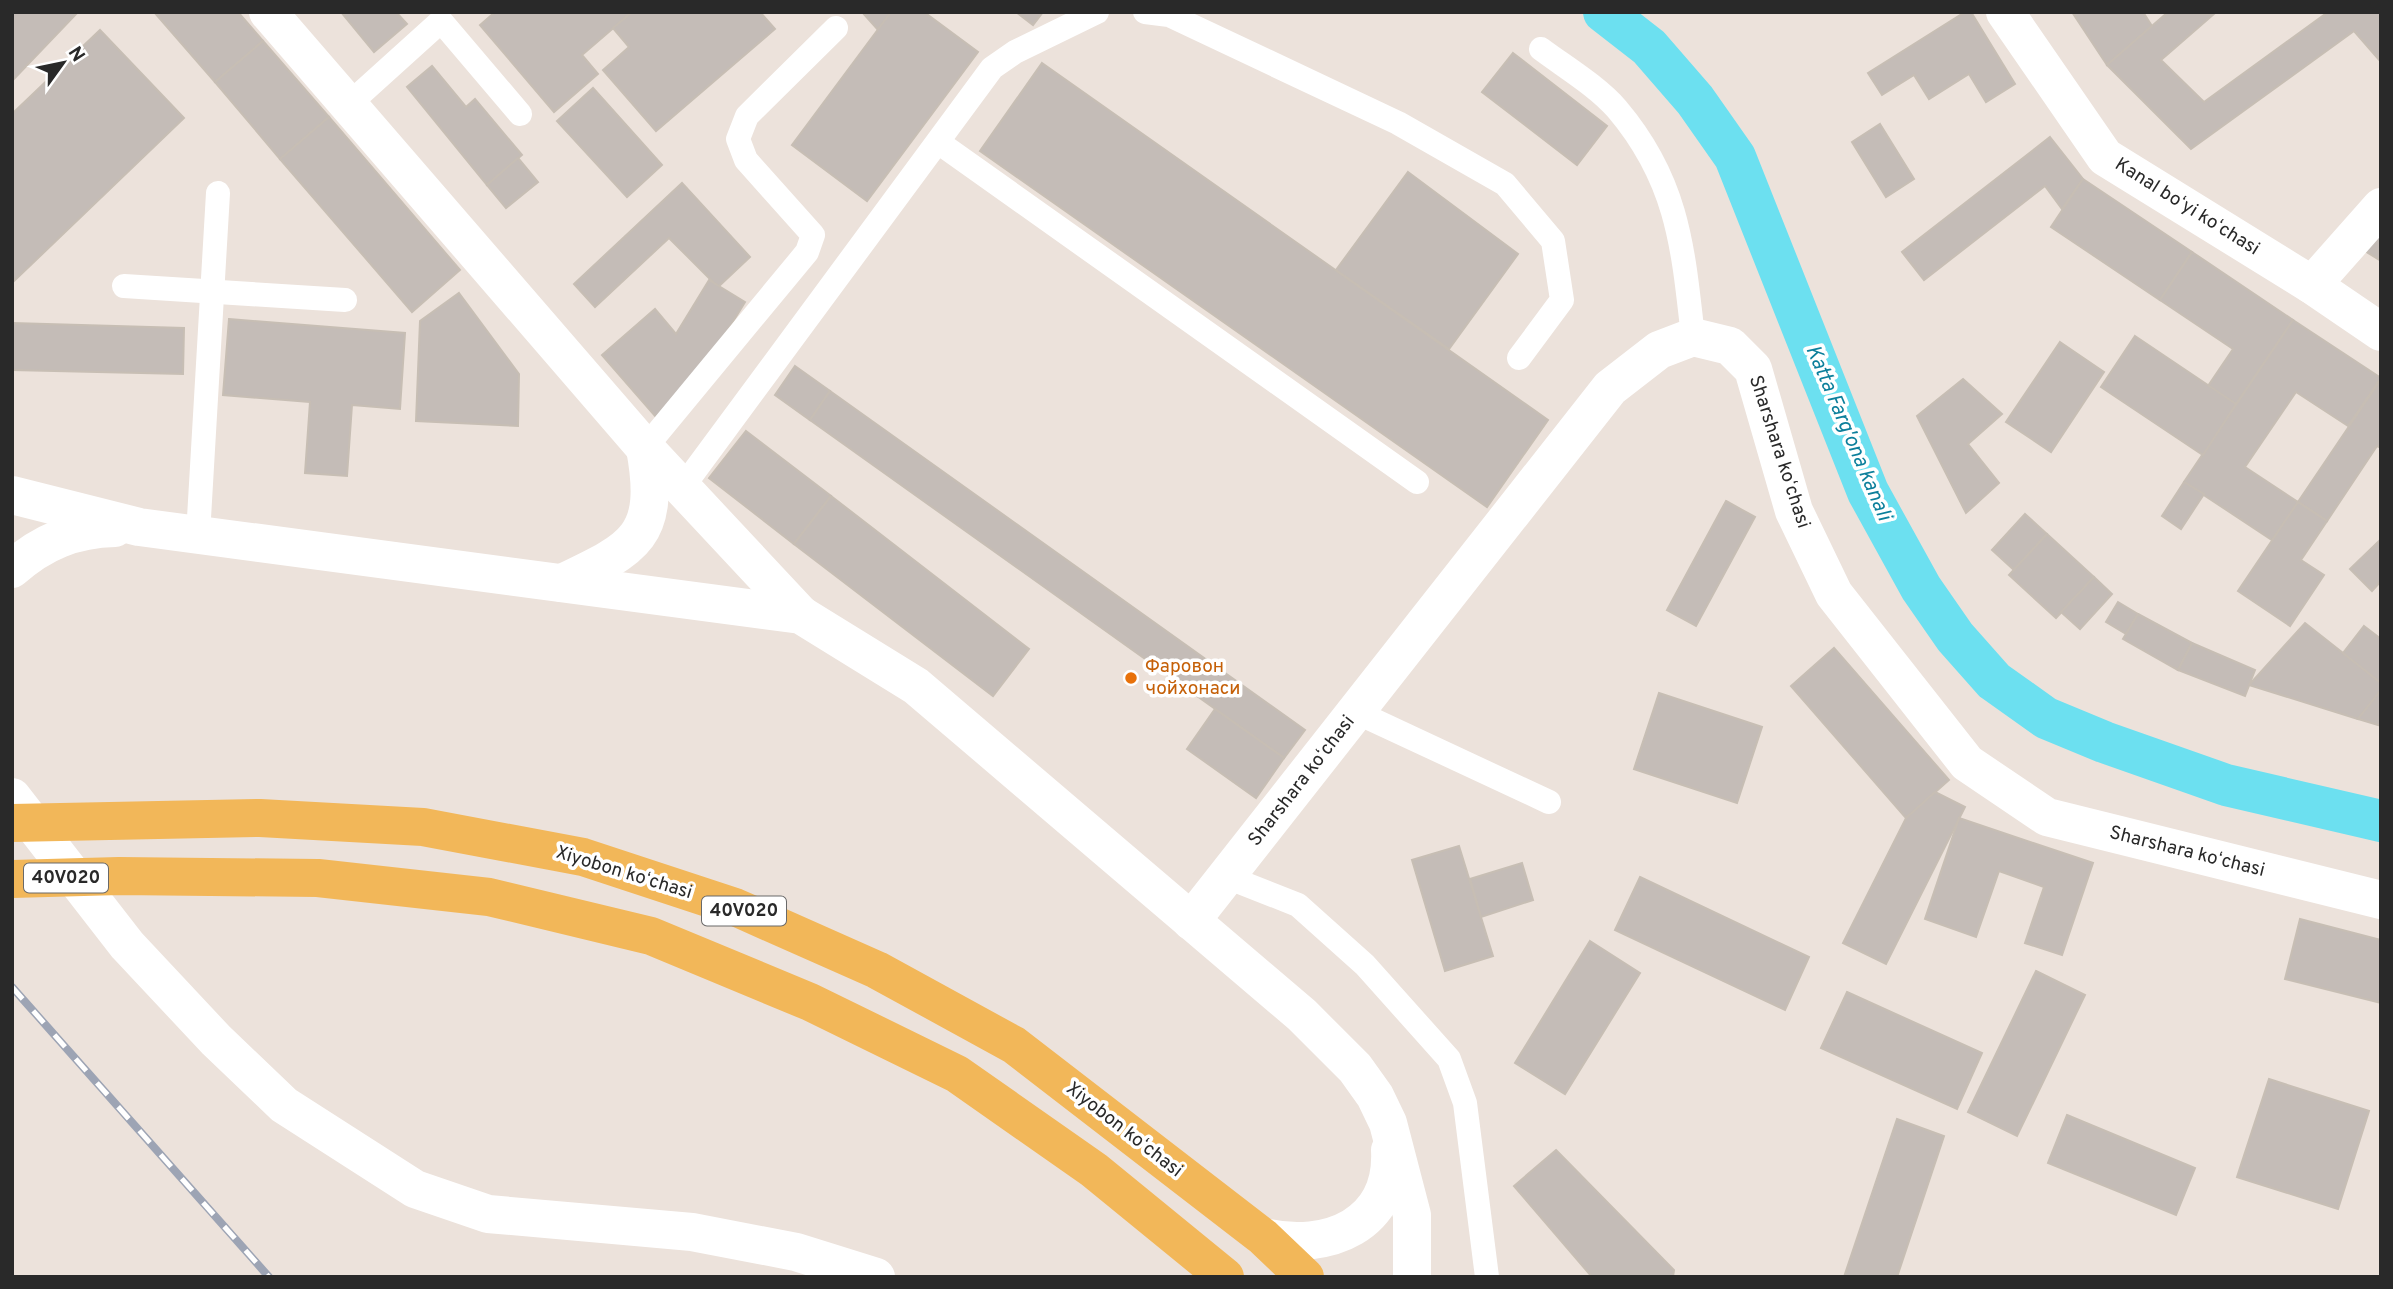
<svg xmlns="http://www.w3.org/2000/svg" width="2393" height="1289" font-family="Overpass,sans-serif">
<style>
.lines{fill:none;stroke-linecap:round;stroke-linejoin:round}
.canal{stroke:#6ce0f0;stroke-width:42}
.building{fill:#c4bcb7;stroke:#c7beb4;stroke-width:2}
.service{stroke:#fff;stroke-width:24}
.minor{stroke:#fff;stroke-width:38}
.secondary{stroke:#fff;stroke-width:38}
.primary{stroke:#f2b759;stroke-width:38}
.rail-casing{stroke:#9da4b4;stroke-width:8}
.rail{stroke:#fff;stroke-width:5;stroke-dasharray:16;stroke-linecap:butt}
.food-dot{fill:#e8710a;stroke:#fff;stroke-width:2.5}
.labels{text-anchor:middle;dominant-baseline:central;stroke-width:7;stroke-linejoin:round;paint-order:stroke}
.shield{fill:#fff;stroke:#696969;stroke-width:2}
.shield-label{font-size:18px;font-weight:bold;fill:#292929}
.street-label{font-size:19px;fill:#292929;stroke:#fff}
.food-label{font-size:19px;fill:#c56008;stroke:#fff;text-anchor:start}
.water-label{font-size:21px;font-style:italic;fill:#0c7f9b;stroke:#fff}
</style>
<rect width="100%" height="100%" fill="#ece2db"/>
<g class="lines">
<polyline class="canal" points="1604,12 1649,47 1695,100 1735,157 1868,492 1921,588 1955,637 1994,681 2046,718 2104,742 2226,785 2381,821"/>
</g>
<g class="building">
<polygon points="12,12 78,12 12,81"/>
<polygon points="154,12 238,12 263,41 215,82"/>
<polygon points="341,12 396,12 407,24 374,52"/>
<polygon points="495,12 632,12 582,55 598,74 554,112 480,25"/>
<polygon points="632,12 760,12 775,29 656,131 603,70 629,47 613,28"/>
<polygon points="862,12 891,12 878,30"/>
<polygon points="891,12 924,12 978,52 867,201 792,145"/>
<polygon points="1016,12 1043,12 1033,25"/>
<polygon points="1965,12 1971,12 2015,84 1986,102 1969,74 1929,99 1914,75 1882,95 1868,73"/>
<polygon points="2072,12 2143,12 2152,26 2107,65"/>
<polygon points="2168,12 2214,14 2161,60 2204,102 2328,12 2381,12 2381,62 2354,31 2191,149 2107,65"/>
<polygon points="100,30 184,118 12,283 12,114"/>
<polygon points="263,41 329,117 280,159 215,82"/>
<polygon points="1513,53 1607,126 1577,165 1482,92"/>
<polygon points="1042,63 1548,420 1487,507 980,151"/>
<polygon points="432,66 466,107 475,99 522,155 487,185 407,87"/>
<polygon points="593,88 662,165 627,197 557,121"/>
<polygon points="329,117 460,270 412,312 280,159"/>
<polygon points="1880,124 1914,179 1886,197 1852,142"/>
<polygon points="2050,137 2083,179 2062,209 2045,186 1924,280 1902,252"/>
<polygon points="518,158 538,182 506,208 487,185"/>
<polygon points="1408,172 1518,254 1449,349 1336,270"/>
<polygon points="2083,179 2192,252 2160,300 2051,227"/>
<polygon points="682,183 750,257 718,287 669,238 595,307 574,284"/>
<polygon points="2381,224 2381,261 2357,246"/>
<polygon points="2192,252 2293,320 2236,404 2208,386 2233,349 2160,300"/>
<polygon points="709,280 745,302 705,367 656,417 602,355 655,309 676,334"/>
<polygon points="459,293 519,374 518,426 416,421 420,321"/>
<polygon points="229,319 405,333 400,409 352,405 347,476 305,473 310,402 223,395"/>
<polygon points="2293,320 2381,378 2348,426 2296,392 2245,467 2298,502 2272,540 2184,482"/>
<polygon points="12,323 184,328 183,374 12,370"/>
<polygon points="2135,336 2236,404 2203,455 2101,387"/>
<polygon points="2060,342 2104,372 2051,452 2006,422"/>
<polygon points="795,366 830,391 810,420 775,395"/>
<polygon points="1963,379 2002,414 1968,444 1999,483 1966,513 1917,416"/>
<polygon points="2381,379 2381,448 2377,446 2327,521 2298,502"/>
<polygon points="830,391 1305,730 1284,758 810,420"/>
<polygon points="746,431 831,496 794,544 709,478"/>
<polygon points="2184,482 2204,494 2181,529 2162,516"/>
<polygon points="831,496 1029,649 993,696 794,544"/>
<polygon points="1726,501 1755,517 1696,626 1667,610"/>
<polygon points="2298,502 2327,521 2301,560 2324,575 2290,626 2238,591"/>
<polygon points="2025,514 2047,534 2014,570 1992,550"/>
<polygon points="2047,534 2094,577 2056,618 2009,575"/>
<polygon points="2381,539 2381,581 2372,591 2350,569"/>
<polygon points="2094,577 2112,594 2080,629 2061,612"/>
<polygon points="2118,602 2138,614 2126,634 2106,622"/>
<polygon points="2138,614 2192,643 2178,670 2123,639"/>
<polygon points="2305,623 2381,683 2381,690 2358,719 2249,685"/>
<polygon points="2364,626 2381,639 2381,683 2343,653"/>
<polygon points="2192,643 2255,670 2245,696 2178,670"/>
<polygon points="1834,648 1949,780 1906,818 1791,686"/>
<polygon points="2381,690 2381,726 2358,719"/>
<polygon points="1659,693 1762,727 1737,803 1634,769"/>
<polygon points="1215,709 1284,758 1256,798 1187,749"/>
<polygon points="1935,792 1965,807 1886,964 1843,943 1906,818"/>
<polygon points="1959,818 2093,863 2062,955 2025,943 2044,887 1999,871 1976,937 1925,919"/>
<polygon points="1459,846 1493,956 1445,971 1412,860"/>
<polygon points="1522,863 1533,900 1481,917 1470,879"/>
<polygon points="1640,877 1809,957 1785,1010 1615,930"/>
<polygon points="2300,919 2381,940 2381,1003 2285,979"/>
<polygon points="1590,941 1640,973 1565,1094 1515,1063"/>
<polygon points="2036,971 2085,995 2017,1136 1968,1112"/>
<polygon points="1847,992 1982,1053 1957,1109 1821,1048"/>
<polygon points="2269,1079 2369,1111 2338,1209 2237,1177"/>
<polygon points="2067,1115 2195,1168 2176,1215 2048,1163"/>
<polygon points="1897,1119 1944,1136 1897,1277 1844,1277"/>
<polygon points="1556,1150 1674,1270 1673,1277 1592,1277 1514,1186"/>
</g>
<g class="lines">
<g class="service">
<polyline points="1145,12 1169,15 1398,123 1505,184 1553,241 1562,300 1519,358"/>
<path d="M1541 49C1565 67 1597 86 1617 109 1678 181 1683 247 1693 337"/>
<polyline points="348,105 441,21 520,114"/>
<polyline points="938,142 1417,482"/>
<polyline points="124,286 345,300"/>
<polyline points="645,448 807,252 813,235 746,160 738,139 747,116 836,28"/>
<polyline points="682,488 992,68 1015,52 1097,12"/>
<polyline points="198,535 218,193"/>
<polyline points="1356,712 1549,802"/>
<polyline points="1227,877 1298,905 1365,965 1449,1059 1465,1103 1487,1277"/>
</g>
<g class="minor">
<polyline points="268,12 645,448 801,615"/>
<polyline points="2005,12 2105,157 2312,285 2381,332"/>
<polyline points="2312,285 2381,207"/>
<path d="M562 583C636 548 661 536 645 448"/>
<polyline points="1191,921 1610,388 1659,350 1693,337 1730,346 1753,369 1794,511 1834,594 1967,763 2047,817 2381,900"/>
</g>
<g class="secondary">
<polyline points="12,495 139,527 801,615 916,686 1302,1015 1355,1068 1375,1096 1388,1123 1412,1215 1412,1277"/>
<path d="M12 569C42 542 74 529 115 528"/>
<polyline points="12,797 127,945 216,1040 284,1105 415,1189 488,1214 692,1232 796,1252 876,1277"/>
<path d="M1263 1237C1328 1252 1394 1225 1390 1150"/>
</g>
<g class="primary">
<polyline points="12,823 260,818 423,827 583,857 735,907 877,970 1014,1045 1263,1237 1305,1277"/>
<polyline points="12,879 119,876 318,878 489,897 651,936 810,1002 957,1074 1094,1170 1225,1277"/>
</g>
<defs>
<polyline id="rail" points="12,987 269,1277"/>
</defs>
<use href="#rail" class="rail-casing"/>
<use href="#rail" class="rail"/>
</g>
<circle class="food-dot" cx="1131" cy="678" r="7"/>
<g class="labels">
<g class="shield">
<rect x="24" y="863.5" width="84" height="29" rx="5"/>
<rect x="702" y="896.5" width="84" height="29" rx="5"/>
</g>
<g class="shield-label">
<text x="66" y="878">40V020</text>
<text x="744" y="911">40V020</text>
</g>
<g class="street-label">
<text transform="translate(2187 207) rotate(32)">Kanal boʻyi koʻchasi</text>
<text transform="translate(1779 452) rotate(72)">Sharshara koʻchasi</text>
<text transform="translate(1302 781) rotate(-52)">Sharshara koʻchasi</text>
<text transform="translate(2187 852) rotate(14)">Sharshara koʻchasi</text>
<text transform="translate(624 873) rotate(17)">Xiyobon koʻchasi</text>
<text transform="translate(1124 1130) rotate(38)">Xiyobon koʻchasi</text>
</g>
<g class="food-label">
<text x="1145" y="667">Фаровон<tspan x="1145" dy="22">чойхонаси</tspan></text>
</g>
<g class="water-label">
<text transform="translate(1848 433) rotate(67)">Katta Farg'ona kanali</text>
</g>
</g>
<rect width="2393" height="1289" fill="none" stroke="#292929" stroke-width="28"/>
<g transform="translate(63 63) rotate(57)" stroke="#ffffff" stroke-width="5" paint-order="stroke">
<path d="M0-5L12 26L0 18L-12 26Z" fill="#292929"/>
<text y="-10" font-size="19" font-weight="bold" text-anchor="middle" fill="#292929">N</text>
</g>
</svg>
